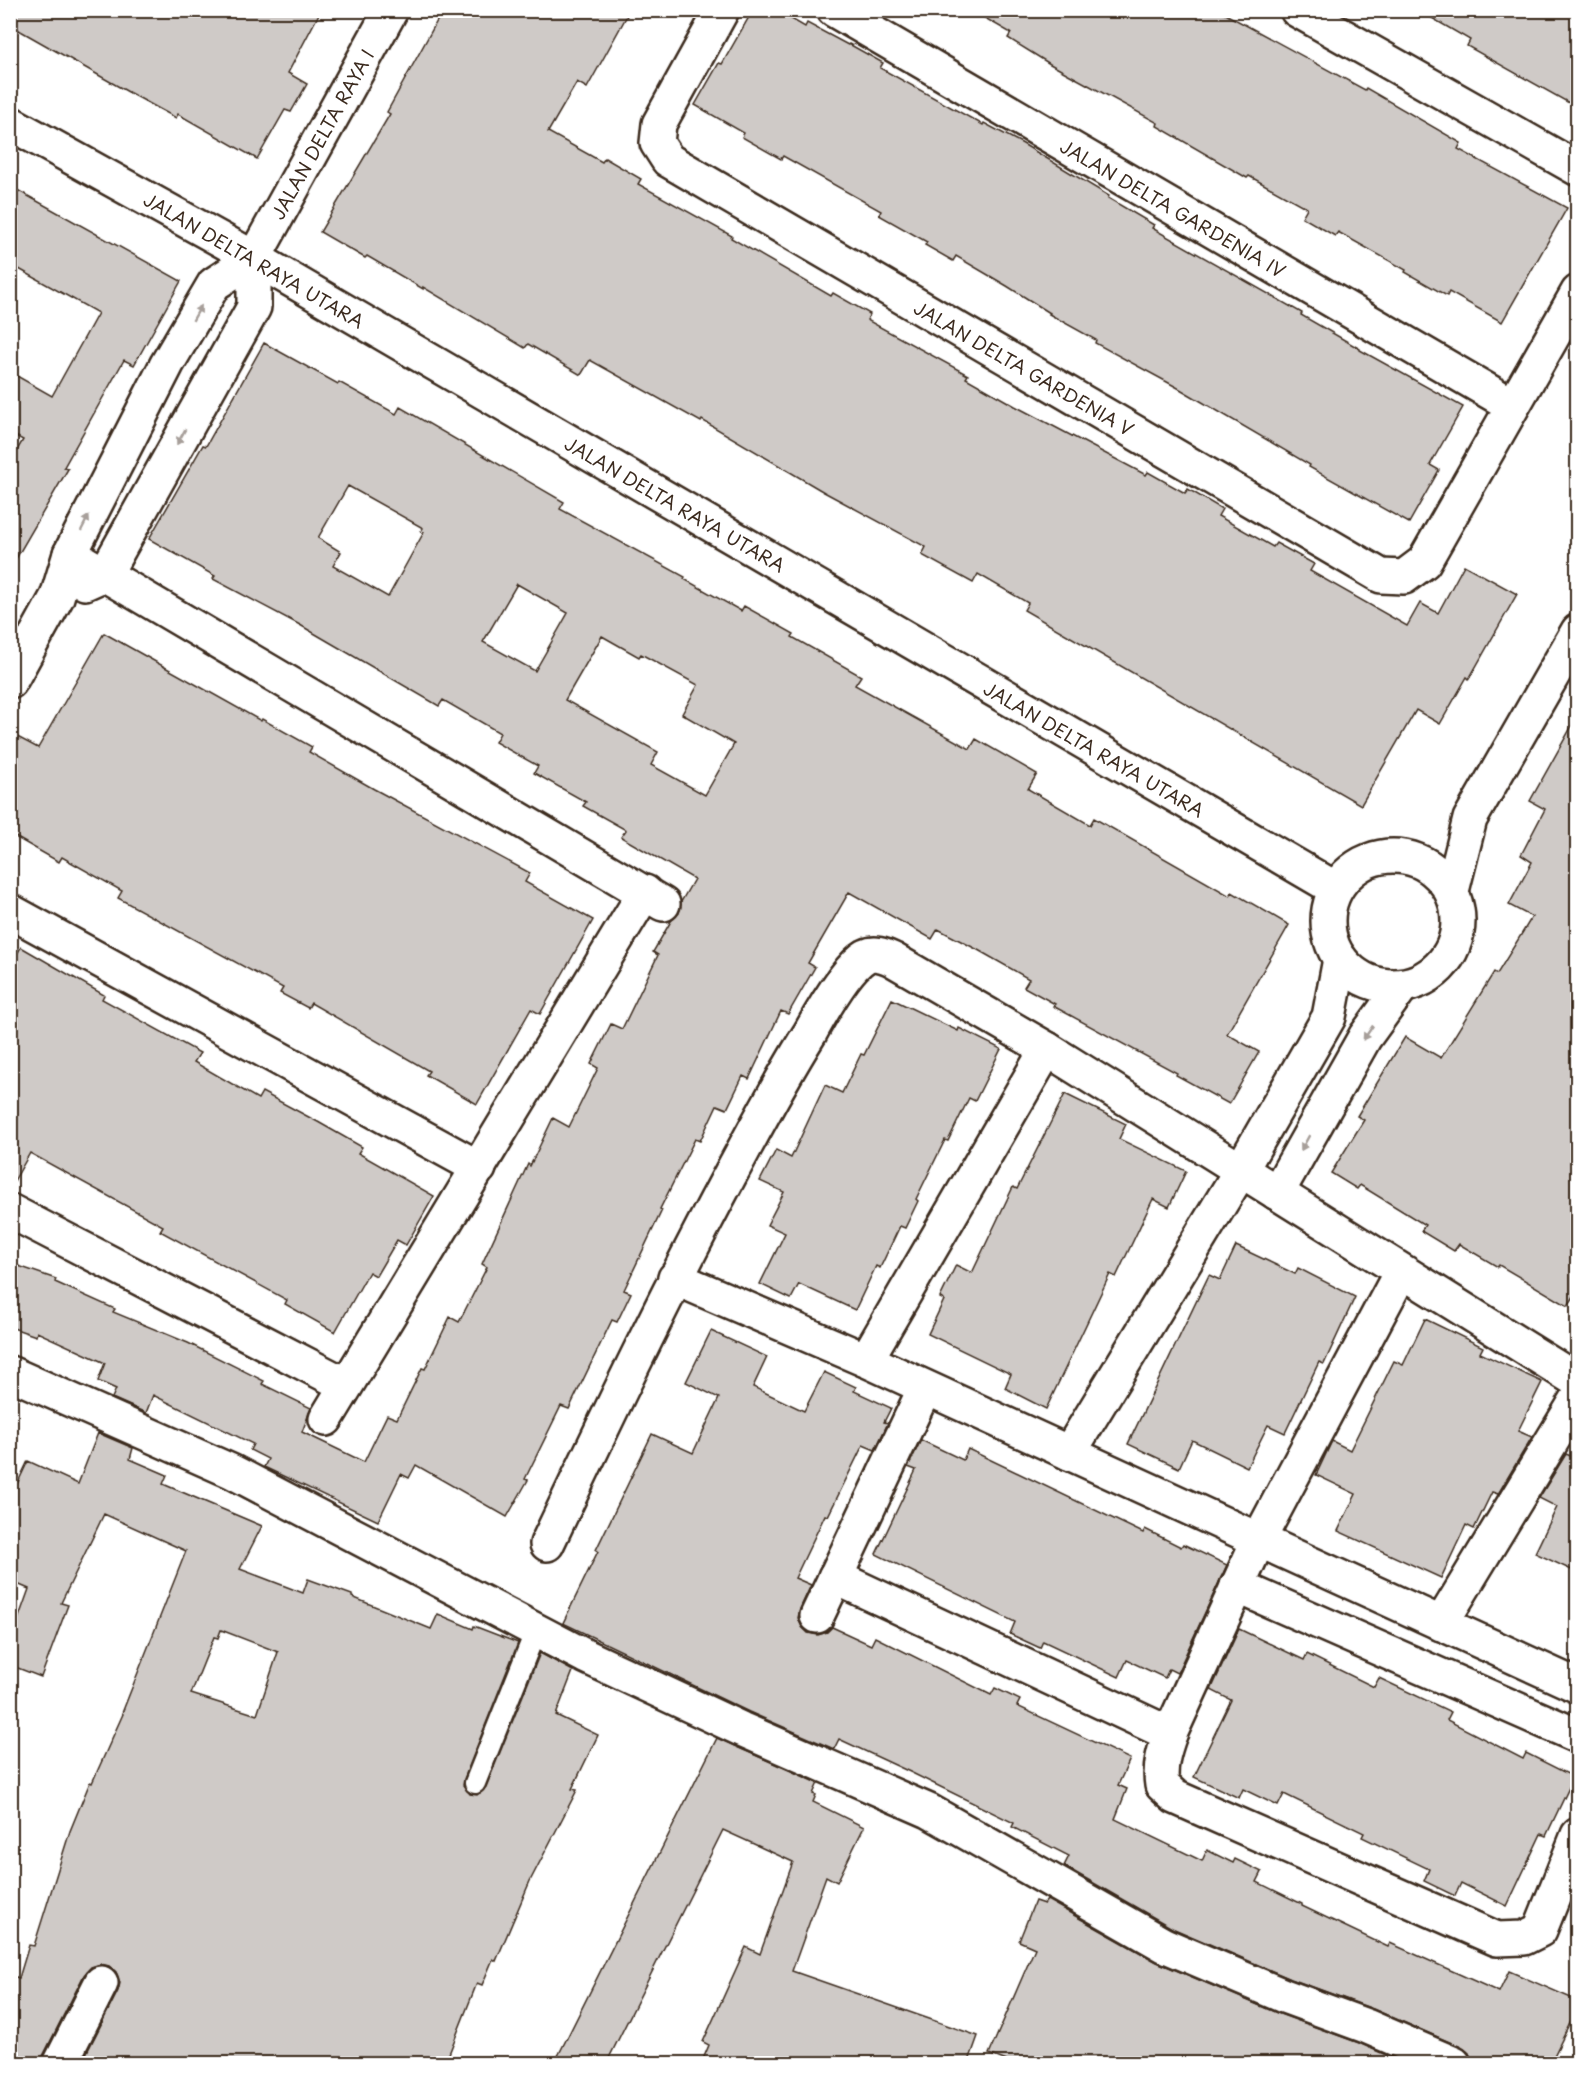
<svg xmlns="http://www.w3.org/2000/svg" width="1588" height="2074" font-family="'Playpen Sans',sans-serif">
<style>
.building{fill:#cfcac7;stroke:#3b2a1e;stroke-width:1.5;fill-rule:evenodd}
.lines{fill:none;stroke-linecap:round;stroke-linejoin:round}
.service-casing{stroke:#3b2a1e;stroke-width:24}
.minor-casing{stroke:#3b2a1e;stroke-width:38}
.service{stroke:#fff;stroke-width:20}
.minor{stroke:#fff;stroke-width:33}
.oneway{fill:#a79f9a}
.labels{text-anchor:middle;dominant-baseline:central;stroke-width:4.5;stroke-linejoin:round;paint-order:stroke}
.street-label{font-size:18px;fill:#3b2a1e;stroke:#fff}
</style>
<rect width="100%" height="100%" fill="#fff"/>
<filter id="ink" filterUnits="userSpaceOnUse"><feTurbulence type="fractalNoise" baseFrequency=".0167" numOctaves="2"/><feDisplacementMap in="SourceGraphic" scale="12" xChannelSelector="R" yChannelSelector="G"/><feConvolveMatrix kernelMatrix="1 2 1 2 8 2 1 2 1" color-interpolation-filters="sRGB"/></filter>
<g filter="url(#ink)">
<g class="building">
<polygon points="10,10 321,10 288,73 307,84 291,112 285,110 257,159 178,114 176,118 130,93 10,25"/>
<polygon points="443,10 630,10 587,88 577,82 548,132 602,162 605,158 641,179 638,184 732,236 731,238 831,296 833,293 870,314 867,320 968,375 966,378 1015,406 1146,475 1148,472 1185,493 1188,489 1222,509 1218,516 1273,547 1276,543 1314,564 1310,571 1407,626 1420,603 1438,613 1464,565 1517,594 1469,679 1467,677 1440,724 1416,710 1361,805 1024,610 1028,603 978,574 973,583 922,555 926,547 824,492 702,420 701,422 590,360 581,375 528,344 525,348 423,287 423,289 367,256 365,258 320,232 390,114 387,112"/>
<polygon points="753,10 776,10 805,27 807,23 848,45 849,44 883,63 880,68 983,125 984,123 1023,144 1109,196 1108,198 1154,225 1152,228 1302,313 1301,315 1360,349 1360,350 1463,407 1430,465 1439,470 1409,523 1309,467 1310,465 1180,389 1095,343 1096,340 1049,314 1050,313 1007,286 956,256 953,261 925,245 927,242 879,215 881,211 783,156 781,159 742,137 744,133 695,105 719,63 722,64"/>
<polygon points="971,10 1218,10 1365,90 1366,88 1461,143 1458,149 1567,208 1502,322 1449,292 1447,296 1405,272 1406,270 1338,232 1335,236 1302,217 1307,208 1249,176 1247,178 1157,126 1158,123 1050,64 1008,38 1011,33"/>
<polygon points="1418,10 1578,10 1578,108 1467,46 1470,40"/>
<polygon points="10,186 181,281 134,365 124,360 64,467 68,469 10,569 10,462 23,440 10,433 10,372 52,396 98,313 10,264"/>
<path d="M264 343 338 384 339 382 396 414 400 407 564 502 560 509 685 577 684 579 741 611 744 606 794 634 792 637 861 676 855 685 970 749 976 739 1037 774 1028 789 1090 825 1094 818 1230 896 1232 892 1289 925 1227 1034 1259 1052 1229 1104 1176 1075 1177 1073 1053 1006 1055 1004 1024 987 1029 979 978 950 938 929 932 939 849 892 808 963 815 967 788 1014 781 1011 749 1079 743 1076 727 1109 717 1105 700 1141 695 1139 660 1209 662 1210 624 1290 631 1293 617 1322 612 1320 569 1409 561 1406 525 1479 528 1480 507 1517 416 1465 409 1478 401 1474 378 1521 264 1467 268 1459 250 1450 253 1444 153 1395 146 1413 112 1398 116 1389 98 1381 105 1363 37 1332 36 1336 10 1327V1263L56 1279 55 1282 115 1309 113 1312 188 1343 264 1381 262 1384 311 1408 302 1432 364 1462 387 1415 397 1419 422 1368 425 1369 450 1317 459 1322 487 1267 482 1264 528 1164 530 1166 553 1118 569 1127 598 1068 591 1064 611 1024 622 1029 658 955 653 952 671 921 679 913 681 902 694 879 621 837 626 830 583 806 586 802 534 773 538 766 495 742 500 733 443 700 439 706 300 625 213 579 215 576 149 539 203 445 206 446ZM348 486 423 528 421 531 424 532 388 597 333 566 341 552 318 538ZM517 584 568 613 535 671 483 642ZM602 636 639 657 641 654 698 685 682 714 734 744 705 795 651 765 658 752 565 700Z"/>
<polygon points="104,633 261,721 262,719 312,747 309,752 374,789 530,873 525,882 593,920 540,1014 531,1009 477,1104 426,1075 429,1071 311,1003 308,1008 280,993 283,988 118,898 122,891 62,857 59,862 10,834 10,733 38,748"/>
<polygon points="1578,715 1578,1290 1568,1306 1499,1265 1498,1267 1459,1244 1454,1251 1421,1231 1425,1225 1360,1185 1357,1189 1331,1173 1364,1120 1357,1116 1405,1037 1441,1058 1494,972 1497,974 1532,917 1509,905 1532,862 1521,855 1545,809 1530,801"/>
<polygon points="21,947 104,995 102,999 200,1053 194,1062 258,1099 262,1092 318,1122 362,1147 358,1153 434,1196 406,1245 397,1240 376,1276 369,1272 335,1332 285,1304 287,1300 160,1231 163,1226 30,1153 10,1188 10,966"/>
<polygon points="892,999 958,1031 959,1028 1001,1049 975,1101 969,1098 948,1141 945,1140 916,1199 918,1201 905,1228 900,1226 880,1268 876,1266 855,1310 799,1284 791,1299 760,1284 785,1233 767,1225 784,1192 760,1181 776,1150 791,1158 825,1085 842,1093 861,1054 864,1055"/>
<polygon points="1065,1094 1126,1124 1119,1139 1186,1171 1169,1207 1153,1199 1116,1277 1110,1274 1046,1409 1005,1388 1011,1374 928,1334 944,1300 940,1298 956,1265 972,1273 1013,1187 1017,1189"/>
<polygon points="1236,1246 1295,1274 1298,1268 1355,1297 1324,1364 1319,1362 1285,1433 1268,1425 1247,1467 1192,1440 1179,1468 1128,1444 1209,1275 1220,1280"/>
<polygon points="1425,1319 1483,1347 1480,1353 1542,1382 1518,1431 1532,1437 1498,1494 1492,1492 1474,1529 1466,1525 1441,1578 1338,1531 1356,1494 1316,1475 1332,1441 1350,1450 1394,1361 1403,1365"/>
<polygon points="711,1331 767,1357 753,1387 804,1411 824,1372 856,1387 854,1391 891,1408 884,1422 888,1423 875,1450 863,1445 828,1516 825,1515 795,1578 811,1585 800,1609 798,1618 802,1627 808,1633 818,1635 827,1632 832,1627 871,1645 875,1637 991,1695 995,1688 1020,1700 1017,1706 1130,1759 1118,1785 1127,1789 1115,1819 1202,1861 1207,1850 1233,1863 1235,1859 1262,1872 1257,1882 1302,1904 1302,1906 1388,1947 1390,1943 1499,1992 1509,1971 1578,2001 1578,2007 1550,2064 1472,2064 1469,2053 1461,2047 1373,2009 1291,1979 1172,1928 1064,1866 1069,1856 1012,1827 1014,1823 910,1772 839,1739 834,1749 749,1712 563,1623 598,1551 596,1550 652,1434 693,1453 719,1398 686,1382"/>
<path d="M98 1433 133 1448 130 1459 167 1475 163 1484 262 1526 240 1569 303 1593 308 1579 352 1595V1597L431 1629 438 1614 473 1629 474 1626 518 1643 464 1779 463 1785 470 1794 477 1795 486 1787 540 1653 573 1671 556 1715 598 1735 572 1789 577 1790 530 1881 496 1961 493 1959 482 1985 477 1983 445 2064H81L118 1991 120 1983 116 1972 109 1966 101 1964 91 1967 84 1975 43 2056 42 2064H10V1975L19 1978 29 1945 34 1946 70 1831 90 1782 92 1783 123 1714 122 1713 186 1551 104 1514 61 1603 68 1605 41 1677 10 1665V1642L29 1589 10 1581V1499L28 1461 78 1484ZM221 1630 278 1652 257 1715 191 1694 214 1637 218 1638Z"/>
<polygon points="921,1440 963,1460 968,1449 1143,1533 1145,1529 1181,1547 1183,1544 1227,1565 1177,1673 1169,1669 1165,1678 1127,1660 1119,1677 1043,1641 1040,1648 1010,1634 1015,1622 876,1554 916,1470 908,1467"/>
<polygon points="1566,1454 1578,1459 1578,1573 1535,1553 1557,1507 1539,1498"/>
<polygon points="1239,1629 1304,1660 1307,1654 1374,1687 1379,1678 1451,1712 1447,1720 1523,1759 1526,1753 1574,1777 1546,1836 1541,1834 1507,1906 1461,1883 1455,1896 1424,1881 1429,1869 1362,1837 1364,1833 1284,1794 1278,1806 1243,1789 1239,1798 1194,1777 1231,1700 1211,1690"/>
<polygon points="717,1738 818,1783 813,1794 816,1795 813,1802 864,1827 837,1882 826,1876 792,1971 978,2036 968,2064 701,2064 709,2045 703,2042 746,1947 760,1954 793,1862 723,1830 606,2064 554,2064"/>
<polygon points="1047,1900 1157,1962 1277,2013 1359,2043 1406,2064 1014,2064 989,2054 1035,1948 1019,1941 1035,1901 1044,1904"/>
</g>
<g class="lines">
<defs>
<polyline id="service" points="475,1783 536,1630"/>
<g id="minor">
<polyline points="722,10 659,124 657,143 668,160 1381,576 1404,577 1424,562 1578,292"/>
<polyline points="834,10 1512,405"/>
<polyline points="1297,10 1578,169"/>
<polyline points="10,123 254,258 1336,889"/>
<polyline points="70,554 663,904"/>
<polyline points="85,583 105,574 254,307 254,258"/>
<polyline points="10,682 57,597 70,554 167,364 214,284 254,258 391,10"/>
<circle cx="1393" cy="921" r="65"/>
<polyline points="1452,891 1470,819 1578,631"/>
<polyline points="10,911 479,1168"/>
<polyline points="1277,1193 1365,1037 1402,986"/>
<polyline points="10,1211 346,1385"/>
<path d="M1401 1272 1259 1539 1170 1734C1164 1751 1159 1767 1162 1785L1175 1797 1497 1939 1524 1938 1540 1930 1578 1835"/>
<polyline points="675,1278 866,1360 1578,1686"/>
<polyline points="866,1360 1047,1049"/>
<polyline points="10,1373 231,1471 585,1656 741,1729 929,1811 1164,1945 1284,1996 1366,2026 1454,2064"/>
<polyline points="326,1419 645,892"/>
<polyline points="1069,1453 1241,1170 1329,1017 1340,959"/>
<path d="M547 1544C606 1420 665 1296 730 1175 756 1127 781 1079 810 1033 821 1013 847 967 866 956 875 952 883 955 892 959L1047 1049 1578 1381"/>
<polyline points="835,1577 1170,1734"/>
<polyline points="1237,1586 1578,1736"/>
<polyline points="817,1616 925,1388"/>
<polyline points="1441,1624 1578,1398"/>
<polyline points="60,2064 101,1983"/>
</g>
</defs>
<use href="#service" class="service-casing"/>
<use href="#minor" class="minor-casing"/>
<use href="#service" class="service"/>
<use href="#minor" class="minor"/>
</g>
<defs><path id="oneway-solid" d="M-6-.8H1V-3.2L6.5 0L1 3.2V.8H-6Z" transform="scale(1.5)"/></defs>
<g class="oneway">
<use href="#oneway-solid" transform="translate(197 313) rotate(-60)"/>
<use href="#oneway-solid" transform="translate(181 437) rotate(119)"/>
<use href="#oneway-solid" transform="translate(85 523) rotate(-63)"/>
<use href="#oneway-solid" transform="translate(1368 1033) rotate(124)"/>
<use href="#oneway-solid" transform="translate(1305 1143) rotate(119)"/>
</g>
</g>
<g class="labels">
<g class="street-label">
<text transform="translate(322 134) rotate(-61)">JALAN DELTA RAYA I</text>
<text transform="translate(1173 208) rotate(30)">JALAN DELTA GARDENIA IV</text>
<text transform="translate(254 260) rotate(30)">JALAN DELTA RAYA UTARA</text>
<text transform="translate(1024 368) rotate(30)">JALAN DELTA GARDENIA V</text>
<text transform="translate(675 504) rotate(30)">JALAN DELTA RAYA UTARA</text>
<text transform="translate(1094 749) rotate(30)">JALAN DELTA RAYA UTARA</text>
</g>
</g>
<rect width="1588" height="2074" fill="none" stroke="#fff" stroke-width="36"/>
<rect x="18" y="18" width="1552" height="2038" fill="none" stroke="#3b2a1e" stroke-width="2" filter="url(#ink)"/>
</svg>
